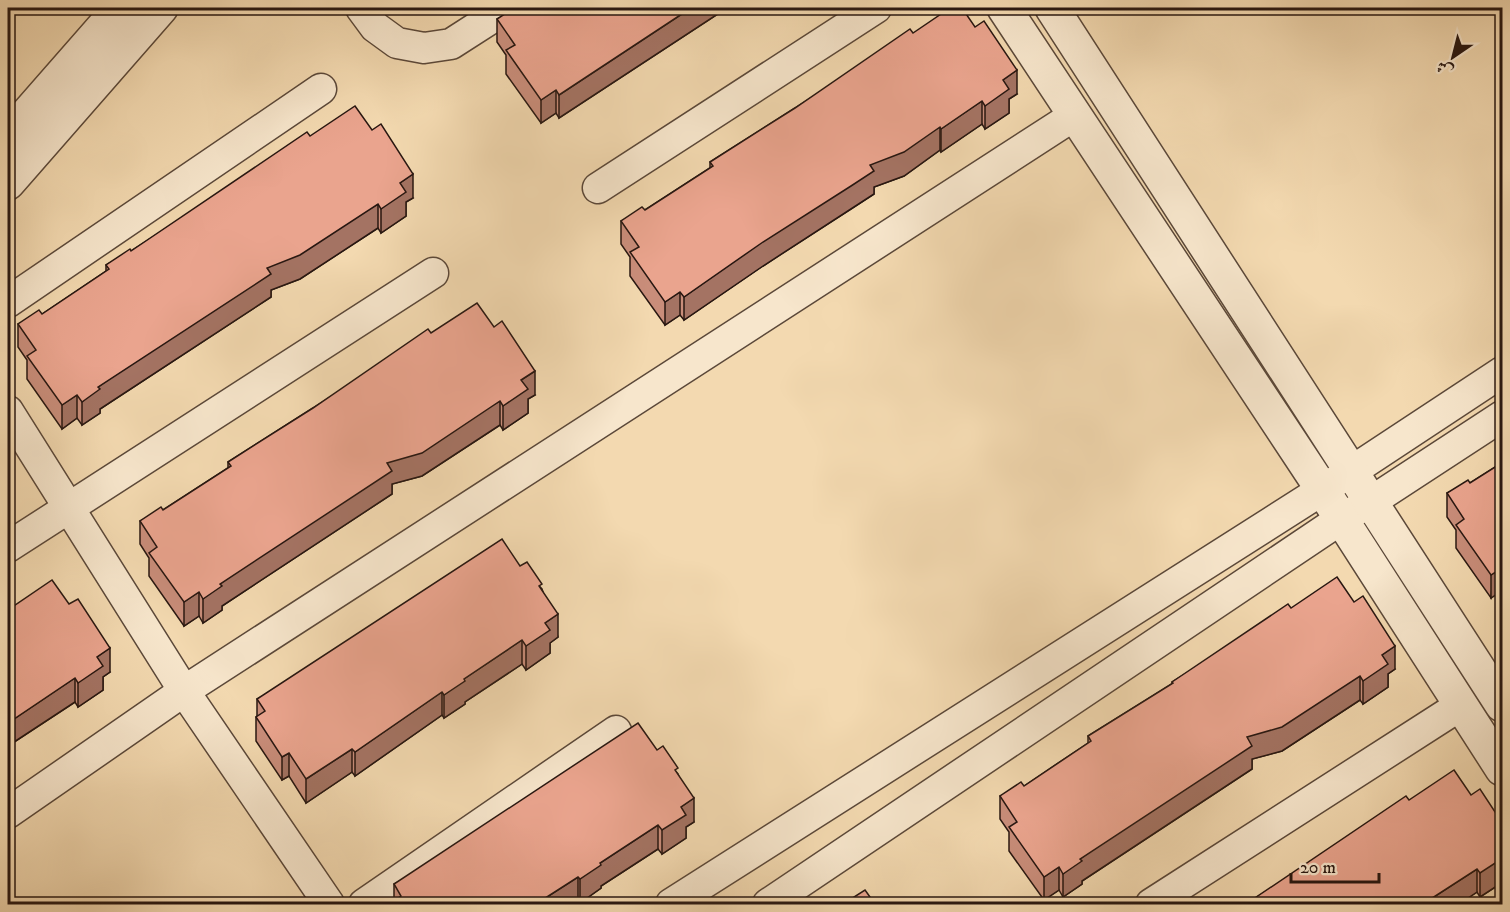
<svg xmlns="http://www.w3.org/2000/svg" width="1510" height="912" font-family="'IM FELL DW Pica',Amiri,serif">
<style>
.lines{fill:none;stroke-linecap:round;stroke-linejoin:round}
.minor-casing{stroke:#5b4839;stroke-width:33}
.tertiary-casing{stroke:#5b4839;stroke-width:36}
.minor{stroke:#f7e6cc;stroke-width:30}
.tertiary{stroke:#f7e6cc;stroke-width:33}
.wall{fill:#c98d7a;stroke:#281711;stroke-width:1.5}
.shaded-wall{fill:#a47363;stroke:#281711;stroke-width:1.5}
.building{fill:#eaa48e;stroke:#281711;stroke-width:1.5}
</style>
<rect width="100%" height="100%" fill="#f3d9b0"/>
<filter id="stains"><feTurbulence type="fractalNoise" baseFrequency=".00333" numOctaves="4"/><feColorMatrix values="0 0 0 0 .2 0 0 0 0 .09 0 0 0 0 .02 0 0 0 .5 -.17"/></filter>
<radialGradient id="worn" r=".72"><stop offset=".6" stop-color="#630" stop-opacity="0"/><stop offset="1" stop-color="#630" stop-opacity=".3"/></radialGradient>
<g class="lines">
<defs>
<g id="minor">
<polyline points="361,8 375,27 397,43 424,48 451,44 507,8"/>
<polyline points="598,188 876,8"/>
<polyline points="8,302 321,89"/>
<polyline points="8,411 184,691 329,904"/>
<polyline points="8,547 433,273"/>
<polyline points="8,813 184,691 1075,115"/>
<polyline points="364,904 616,731"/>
<polyline points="671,904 1352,471 1502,372"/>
<polyline points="768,904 1341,519 1372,501 1502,416"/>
<polyline points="1151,904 1461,705"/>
</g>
<g id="tertiary">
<polyline points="1004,8 1322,489 1502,769"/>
<polyline points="1052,8 1502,705"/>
<polyline points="8,136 120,8"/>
<polyline points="8,183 161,8"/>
</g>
</defs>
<use href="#minor" class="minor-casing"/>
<use href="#tertiary" class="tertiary-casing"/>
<use href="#minor" class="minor"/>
<use href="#tertiary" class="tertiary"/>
</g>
<g class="wall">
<polygon points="520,8 727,8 559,118 556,113 541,123 506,74 506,55 497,42 497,19"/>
<polygon points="913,33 1017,94 1009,99 1009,113 985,129 982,124 941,152 940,150 904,176 874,187 874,194 851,209 763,266 684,320 680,315 665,325 630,276 630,257 621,244 621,221 645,210 710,168 710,162"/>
<polygon points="310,136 413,198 406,202 406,216 381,233 378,228 300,279 271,290 271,297 100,409 100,413 82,425 77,418 62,429 27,379 27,360 18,347 18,324 42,314 106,271 106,265 131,251"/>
<polygon points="431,333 535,395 528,399 528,413 503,430 500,425 422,476 392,484 392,494 222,606 222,610 203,623 199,616 184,626 149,576 149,558 140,544 140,521 163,510 228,468 228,462"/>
<polygon points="1503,462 1491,598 1456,548 1456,530 1447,517 1447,493 1470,483"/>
<polygon points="520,566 542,589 558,637 550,643 550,653 526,670 522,664 465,702 465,704 444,718 442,715 355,776 352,772 306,803 289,776 282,780 256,741 256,717 257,716 257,699"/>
<polygon points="1291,608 1395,669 1388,674 1388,687 1363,704 1360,700 1282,751 1252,759 1252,769 1082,881 1082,884 1063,897 1059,890 1044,900 1009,851 1009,832 1000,819 1000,796 1024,786 1088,743 1088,736 1172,684 1172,682"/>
<polygon points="8,610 110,672 103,677 103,690 78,707 75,702 8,746"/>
<polygon points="657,750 678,774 694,822 686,827 686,838 662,854 658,849 601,886 601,888 580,903 578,900 571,904 392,904 392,902 394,901 394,884"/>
<polygon points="1471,795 1503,824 1503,882 1480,897 1477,892 1459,904 1246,904 1409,800"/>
</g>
<g class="shaded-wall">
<polygon points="691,8 727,8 559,118 559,95"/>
<polygon points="1017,70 1017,94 1009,99 1009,113 985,129 985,106 1003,80"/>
<polygon points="556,90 556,113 541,123 541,100"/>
<polygon points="982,101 982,124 941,152 941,129"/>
<polygon points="940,127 940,150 904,176 874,187 874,194 763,266 684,320 684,297 870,165"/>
<polygon points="413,174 413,198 406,202 406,216 381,233 381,209 400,183"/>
<polygon points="378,204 378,228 300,279 271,290 271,297 100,409 100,413 82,425 82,402 98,387 267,268"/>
<polygon points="680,292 680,315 665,325 665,302"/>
<polygon points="535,371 535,395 528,399 528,413 503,430 503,406 521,380"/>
<polygon points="77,395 77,418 62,429 62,405"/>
<polygon points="500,401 500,425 422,476 392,484 392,494 222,606 222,610 203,623 203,599 220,584 387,463"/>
<polygon points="1503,567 1503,590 1491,598 1491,575"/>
<polygon points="199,592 199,616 184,626 184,602"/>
<polygon points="558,614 558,637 550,643 550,653 526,670 526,646 545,623"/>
<polygon points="522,640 522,664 465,702 465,704 444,718 444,695 464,679"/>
<polygon points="1395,646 1395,669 1388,674 1388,687 1363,704 1363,681 1382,655"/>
<polygon points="110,648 110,672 103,677 103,690 78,707 78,683 97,657"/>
<polygon points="1360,676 1360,700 1282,751 1252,759 1252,769 1082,881 1082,884 1063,897 1063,874 1080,859 1247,737"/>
<polygon points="75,678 75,702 8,746 8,723"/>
<polygon points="442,692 442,715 355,776 355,752"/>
<polygon points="352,749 352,772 306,803 306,779"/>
<polygon points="289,753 289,776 282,780 282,757"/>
<polygon points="694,798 694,822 686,827 686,838 662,854 662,830 681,807"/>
<polygon points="658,825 658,849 601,886 601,888 580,903 580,879 600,863"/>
<polygon points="1503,845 1503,882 1480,897 1480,873 1499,848"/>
<polygon points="1059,867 1059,890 1044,900 1044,877"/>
<polygon points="1477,869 1477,892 1459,904 1423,904"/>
<polygon points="578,877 578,900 571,904 536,904"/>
</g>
<g class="building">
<polygon points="514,8 691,8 559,95 556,90 541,100 506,50 515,45 497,19"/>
<polygon points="950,8 962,8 975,27 984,21 1017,70 1003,80 1009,89 985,106 982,101 941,129 940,127 904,152 870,165 874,171 851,186 763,242 684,297 680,292 665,302 630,252 639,247 621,221 642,207 645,210 713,166 710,162 795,108 910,29 913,33"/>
<polygon points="355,106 372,130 381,124 413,174 400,183 406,192 381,209 378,204 300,255 267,268 271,274 98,387 100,389 82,402 77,395 62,405 27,356 36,350 18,324 39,310 42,314 109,269 106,265 130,249 131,251 307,132 310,136"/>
<polygon points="477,303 494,327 502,321 535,371 521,380 528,389 503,406 500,401 422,453 387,463 392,471 220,584 222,586 203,599 199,592 184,602 149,553 157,547 140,521 161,507 163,510 231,466 228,462 313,408 428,329 431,333"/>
<polygon points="1503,462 1503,567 1491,575 1456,525 1464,519 1447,493 1468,480 1470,483"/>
<polygon points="502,539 520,566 527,562 542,584 539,586 558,614 545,623 550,630 526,646 522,640 464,679 465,681 444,695 442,692 355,752 352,749 306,779 289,753 282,757 256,717 265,711 257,699"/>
<polygon points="1337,577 1354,602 1363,596 1395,646 1382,655 1388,664 1363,681 1360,676 1282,727 1247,737 1252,746 1080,859 1082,861 1063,874 1059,867 1044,877 1009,827 1017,822 1000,796 1021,782 1024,786 1091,741 1088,736 1173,683 1172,682 1288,604 1291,608"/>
<polygon points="52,580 69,604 78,599 110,648 97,657 103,666 78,683 75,678 8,723 8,610"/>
<polygon points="638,723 657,750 663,746 678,768 675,770 694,798 681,807 686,815 662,830 658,825 600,863 601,865 580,879 578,877 536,904 394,904 392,902 401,896 394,884"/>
<polygon points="1454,770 1471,795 1480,789 1503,824 1503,845 1499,848 1503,853 1503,858 1480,873 1477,869 1423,904 1246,904 1406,796 1409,800"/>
<polygon points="865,890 875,904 843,904"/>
</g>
<rect width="1510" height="912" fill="none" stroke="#f3d9b0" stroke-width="30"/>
<rect x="9" y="9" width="1492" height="894" fill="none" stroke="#281711" stroke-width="3"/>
<rect x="15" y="15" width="1480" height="882" fill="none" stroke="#281711" stroke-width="1.5"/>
<g transform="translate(1453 57) rotate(215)" stroke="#f7e6cc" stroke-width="4.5" paint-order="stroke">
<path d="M0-4.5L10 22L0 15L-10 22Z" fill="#281711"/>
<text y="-9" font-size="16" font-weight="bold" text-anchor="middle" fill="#281711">ش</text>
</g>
<path d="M1291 873v9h88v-9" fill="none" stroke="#281711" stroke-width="3"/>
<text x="1300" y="873" font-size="18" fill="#281711" stroke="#f7e6cc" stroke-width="4.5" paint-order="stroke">20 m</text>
<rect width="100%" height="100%" filter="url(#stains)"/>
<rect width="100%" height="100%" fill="url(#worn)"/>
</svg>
